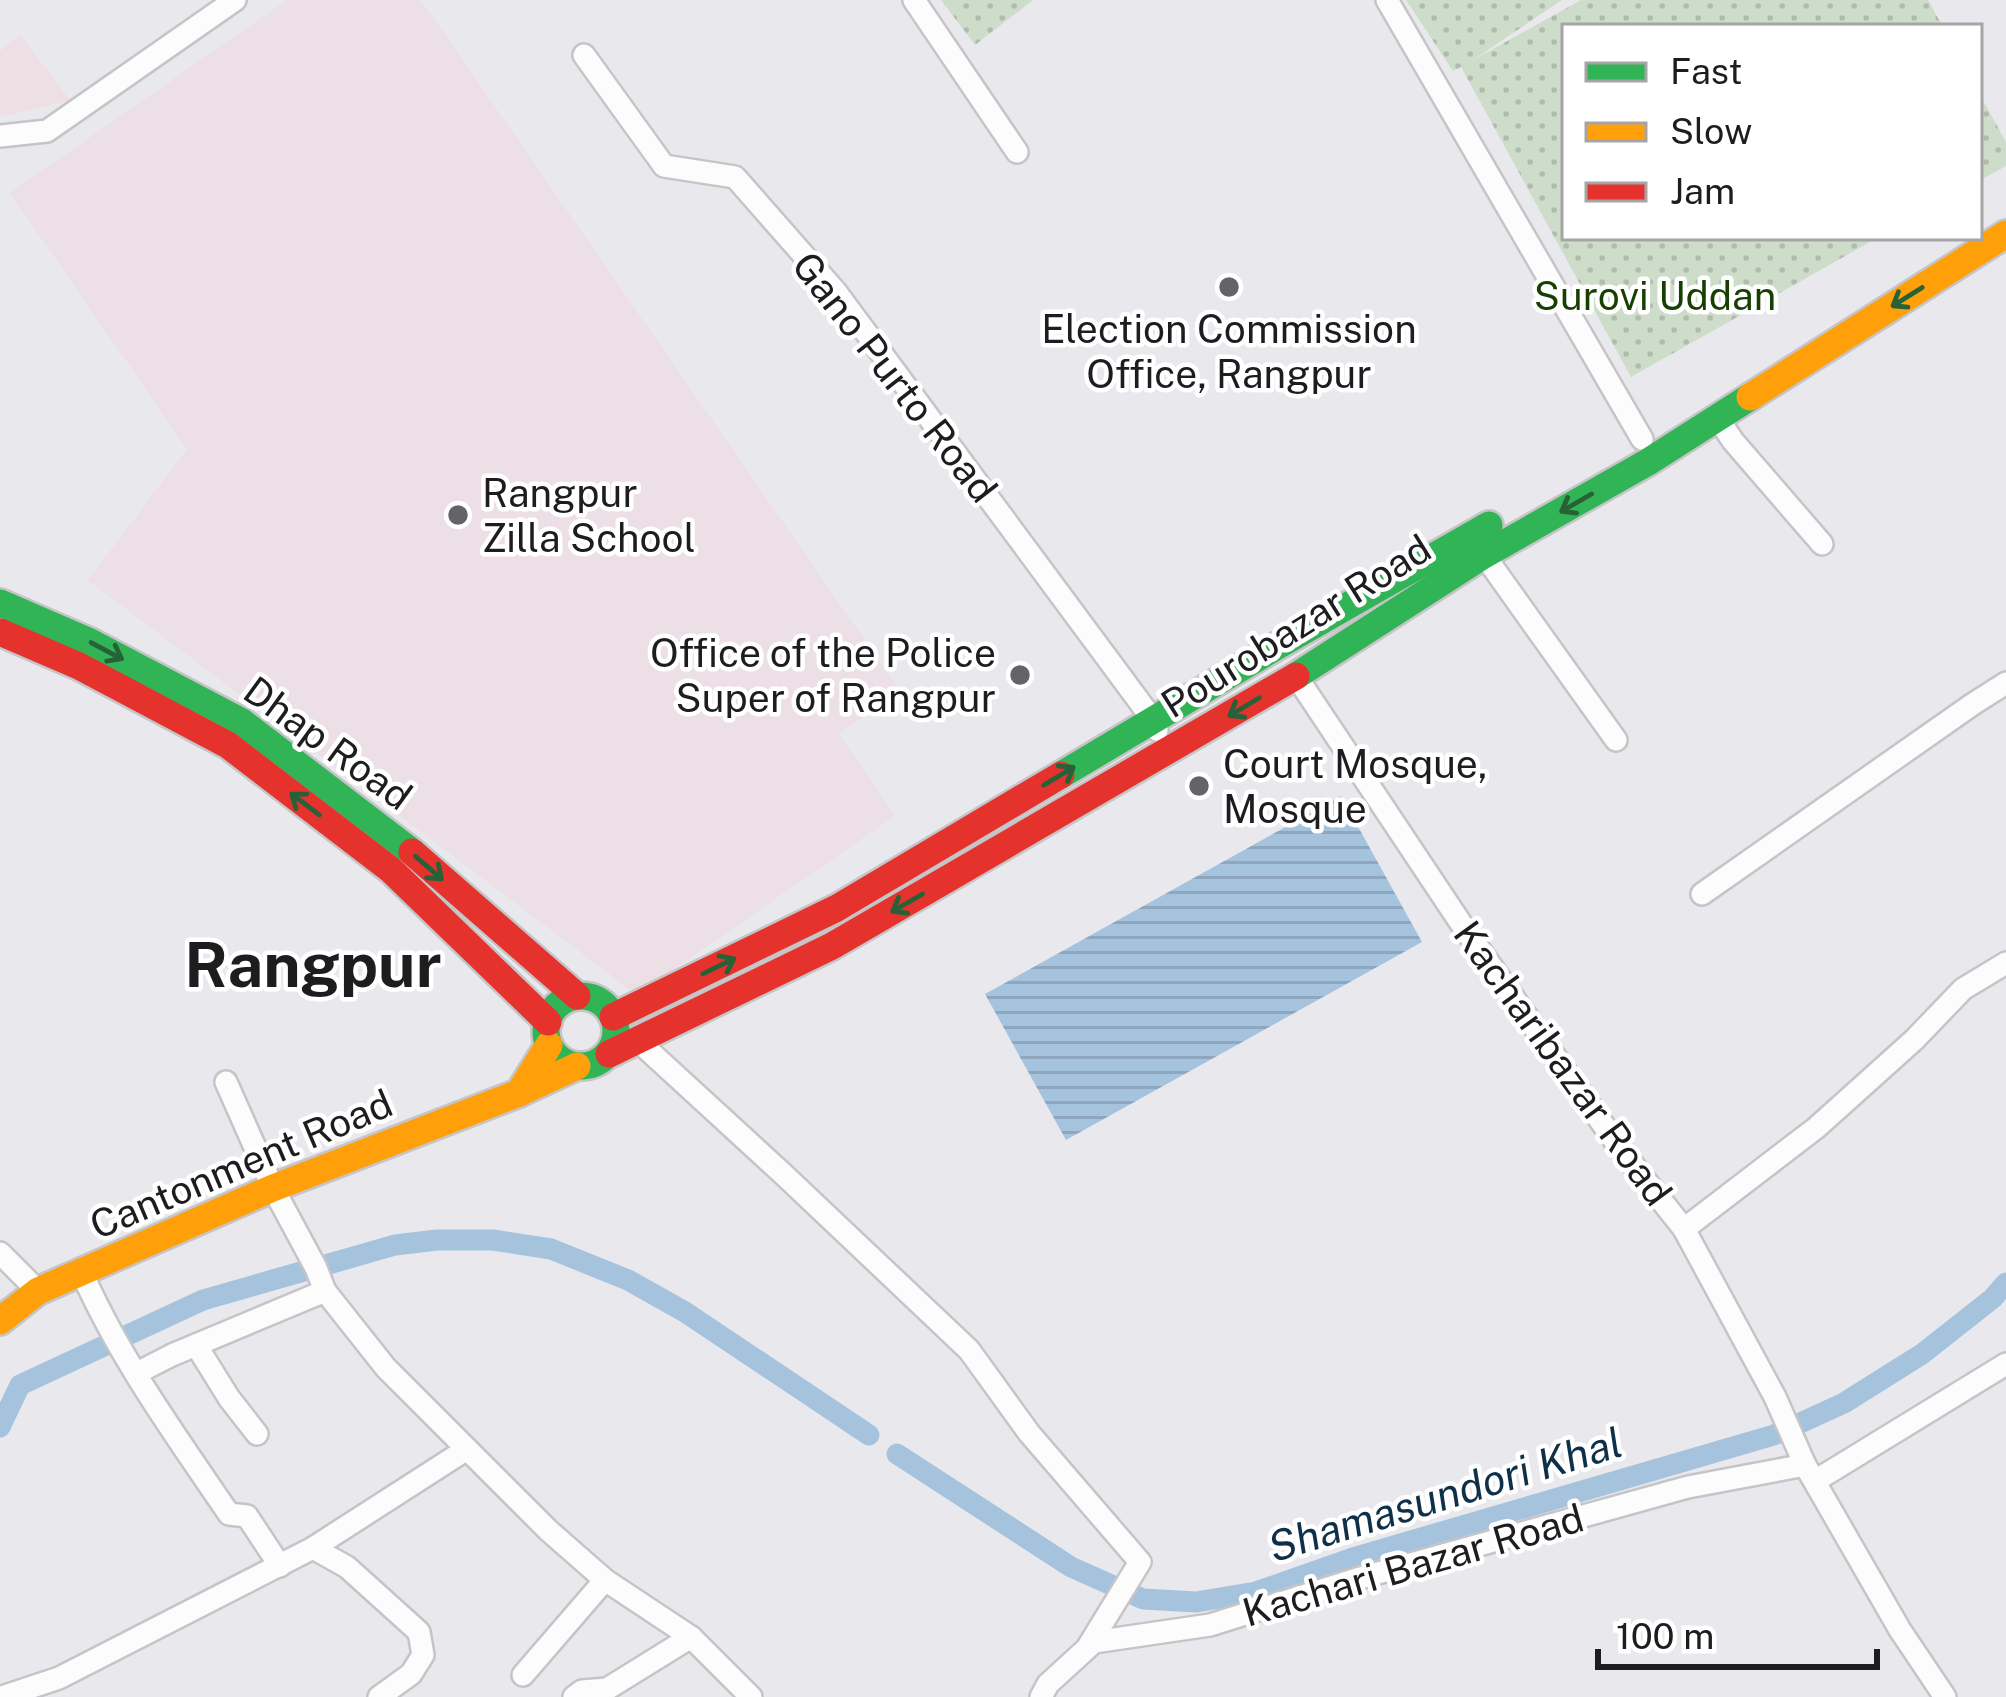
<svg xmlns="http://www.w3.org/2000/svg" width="2006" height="1697" font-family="'Public Sans',sans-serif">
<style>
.commercial{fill:#eddfe4}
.education{fill:#ecdfe6}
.green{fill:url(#green-dots)}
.water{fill:url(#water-rules)}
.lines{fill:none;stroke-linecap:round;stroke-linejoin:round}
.canal{stroke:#a6c3de;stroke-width:21}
.street-casing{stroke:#c5c5c8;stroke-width:26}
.fast-casing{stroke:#c5c5c8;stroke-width:32}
.slow-casing{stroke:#c5c5c8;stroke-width:32}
.jam-casing{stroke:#c5c5c8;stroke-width:32}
.street{stroke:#fcfcfc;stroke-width:21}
.fast{stroke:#30b455;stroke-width:27}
.slow{stroke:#ff9f0a;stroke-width:27}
.jam{stroke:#e5322d;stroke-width:27}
.oneway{stroke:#266138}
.poi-dot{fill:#646468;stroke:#fff;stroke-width:4.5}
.labels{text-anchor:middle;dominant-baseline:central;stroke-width:9;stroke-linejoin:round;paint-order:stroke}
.park-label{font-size:39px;fill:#173f00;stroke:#fff}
.poi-label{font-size:39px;fill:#1d1d20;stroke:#fff;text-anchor:start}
.street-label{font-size:39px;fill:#1d1d20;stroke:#fff}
.water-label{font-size:42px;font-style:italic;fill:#0f3049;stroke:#fff}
.town-label{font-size:63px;font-weight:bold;fill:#1d1d20;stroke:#fff}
</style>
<defs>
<pattern id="green-dots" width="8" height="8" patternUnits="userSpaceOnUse" patternTransform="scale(3)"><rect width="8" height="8" fill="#ceddca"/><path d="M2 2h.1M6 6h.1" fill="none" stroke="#b0bdad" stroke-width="1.8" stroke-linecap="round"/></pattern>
<pattern id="water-rules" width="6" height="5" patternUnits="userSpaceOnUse" patternTransform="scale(3)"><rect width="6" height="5" fill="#a6c3de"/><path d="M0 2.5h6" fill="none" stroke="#8ea7be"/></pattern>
</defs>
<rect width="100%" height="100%" fill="#e9e9ed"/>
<polygon class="commercial" points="20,35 70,100 6,116 0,114 0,51"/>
<polygon class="education" points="287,0 421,0 900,691 839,734 895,816 637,995 88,580 187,449 10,193"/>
<g class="green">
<polygon points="941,0 1033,0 975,45"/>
<polygon points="1406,0 1562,0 1473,60 1581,0 1928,0 1943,27 1565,27 1565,237 1879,237 1631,377 1461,67 1453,71"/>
<polygon points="1979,93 2006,142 2006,166 1979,181"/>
</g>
<polygon class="water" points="1341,796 1422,942 1066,1140 985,994"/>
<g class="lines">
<g class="canal">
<polyline points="0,1427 20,1385 203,1300 395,1245 437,1240 493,1240 551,1249 628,1280 685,1312 869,1435"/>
<polyline points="897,1454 1071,1567 1143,1599 1196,1602 1256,1592 1356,1557 1774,1435 1844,1403 1922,1354 1993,1298 2006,1283"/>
</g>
<defs>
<g id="street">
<polyline points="914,0 1017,152"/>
<polyline points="1387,0 1642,439"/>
<polyline points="584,55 664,166 735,177 836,292 1153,720 1157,730"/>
<polyline points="0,136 47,131 235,0"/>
<polyline points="1717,417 1733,441 1822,544"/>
<polyline points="1484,555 1616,740"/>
<polyline points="1296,676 1462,925 1619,1147 1684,1229 1775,1397 1805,1465 1900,1630 1945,1697"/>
<polyline points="1702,894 1973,704 2006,683"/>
<polyline points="637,1040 782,1173 969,1350 1029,1433 1140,1562 1089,1645"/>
<polyline points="226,1082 273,1188 316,1268 325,1291 386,1368 548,1530 605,1580 691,1637 751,1697"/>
<polyline points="1684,1229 1816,1128 1914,1040 1963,989 2006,963"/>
<polyline points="0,1253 38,1291"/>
<path d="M82 1273C120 1359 176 1436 229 1514L247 1516 280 1566"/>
<polyline points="196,1345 229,1398 257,1434"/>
<polyline points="137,1373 172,1355 325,1291"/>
<polyline points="1815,1481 2006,1364"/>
<polyline points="523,1675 605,1580"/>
<polyline points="2,1697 59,1678 313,1548"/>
<polyline points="379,1697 411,1674 423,1655 419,1632 347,1567 313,1548 467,1449"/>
<polyline points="574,1697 582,1691 607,1689 691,1637"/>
<polyline points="1041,1697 1048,1684 1094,1642 1210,1625 1360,1578 1688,1487 1805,1465"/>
</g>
<g id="fast">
<polyline points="0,603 90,642 242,722 412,852"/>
<polyline points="1296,676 1484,555 1648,462 1750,397"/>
<polyline points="1061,775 1279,645 1489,525"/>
<circle cx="581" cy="1031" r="35"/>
</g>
<g id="slow">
<polyline points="1750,397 2006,234"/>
<polyline points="519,1093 549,1045"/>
<polyline points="0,1321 38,1291 273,1188 519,1093 577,1066"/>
</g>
<g id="jam">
<polyline points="0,632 79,666 228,745 391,870 548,1022"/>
<polyline points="412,852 577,996"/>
<polyline points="613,1017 837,908 1061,775"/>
<polyline points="609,1054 832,946 1296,676"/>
</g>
</defs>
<use href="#street" class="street-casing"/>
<use href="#fast" class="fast-casing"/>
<use href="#slow" class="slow-casing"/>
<use href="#jam" class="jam-casing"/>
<use href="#street" class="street"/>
<use href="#fast" class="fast"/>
<use href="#slow" class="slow"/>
<use href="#jam" class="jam"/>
</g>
<defs><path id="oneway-shaft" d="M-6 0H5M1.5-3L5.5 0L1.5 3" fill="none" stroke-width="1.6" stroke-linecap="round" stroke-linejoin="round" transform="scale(3)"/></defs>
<g class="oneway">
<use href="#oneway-shaft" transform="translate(1907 297) rotate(148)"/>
<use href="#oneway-shaft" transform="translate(1576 503) rotate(150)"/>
<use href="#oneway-shaft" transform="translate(107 651) rotate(28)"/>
<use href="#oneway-shaft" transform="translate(1244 707) rotate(149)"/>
<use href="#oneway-shaft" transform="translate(1059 776) rotate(-31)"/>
<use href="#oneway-shaft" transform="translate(305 804) rotate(-143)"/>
<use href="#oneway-shaft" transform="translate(429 868) rotate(41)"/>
<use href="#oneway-shaft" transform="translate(907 903) rotate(150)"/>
<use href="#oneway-shaft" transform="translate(719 966) rotate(-26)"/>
</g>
<g class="poi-dot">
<circle cx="1229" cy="287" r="12"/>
<circle cx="458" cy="515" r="12"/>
<circle cx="1020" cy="675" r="12"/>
<circle cx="1199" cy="786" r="12"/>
</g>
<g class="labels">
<g class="park-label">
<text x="1655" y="296">Surovi Uddan</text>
</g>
<g class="poi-label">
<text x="1229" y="329" text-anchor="middle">Election Commission<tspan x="1229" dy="45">Office, Rangpur</tspan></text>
<text x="482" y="493">Rangpur<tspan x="482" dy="45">Zilla School</tspan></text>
<text x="996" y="653" text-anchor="end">Office of the Police<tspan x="996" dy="45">Super of Rangpur</tspan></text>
<text x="1223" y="764">Court Mosque,<tspan x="1223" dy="45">Mosque</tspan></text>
</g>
<g class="street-label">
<text transform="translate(895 377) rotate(52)">Gano Purto Road</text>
<text transform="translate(1296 626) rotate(-32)">Pourobazar Road</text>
<text transform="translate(328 743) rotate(36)">Dhap Road</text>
<text transform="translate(1563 1063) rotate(54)">Kacharibazar Road</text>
<text transform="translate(241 1164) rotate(-23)">Cantonment Road</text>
<text transform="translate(1413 1565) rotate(-16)">Kachari Bazar Road</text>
</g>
<g class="water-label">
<text transform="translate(1445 1494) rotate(-17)">Shamasundori Khal</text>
</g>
<g class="town-label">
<text x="313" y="964">Rangpur</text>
</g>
</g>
<rect x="1562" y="24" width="420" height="216" fill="#ffffff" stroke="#a5a5a6" stroke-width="3"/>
<rect x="1586" y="63" width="60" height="18" fill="#30b455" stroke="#a5a5a6" stroke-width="3"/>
<text x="1670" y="84" font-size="36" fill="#1d1d20">Fast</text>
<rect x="1586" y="123" width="60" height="18" fill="#ff9f0a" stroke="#a5a5a6" stroke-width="3"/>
<text x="1670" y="144" font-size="36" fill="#1d1d20">Slow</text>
<rect x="1586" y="183" width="60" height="18" fill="#e5322d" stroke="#a5a5a6" stroke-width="3"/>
<text x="1670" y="204" font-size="36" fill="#1d1d20">Jam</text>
<path d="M1598 1649v18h279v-18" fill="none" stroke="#1d1d20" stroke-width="6"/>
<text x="1616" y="1649" font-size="36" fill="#1d1d20" stroke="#ffffff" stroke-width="9" paint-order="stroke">100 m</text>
</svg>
